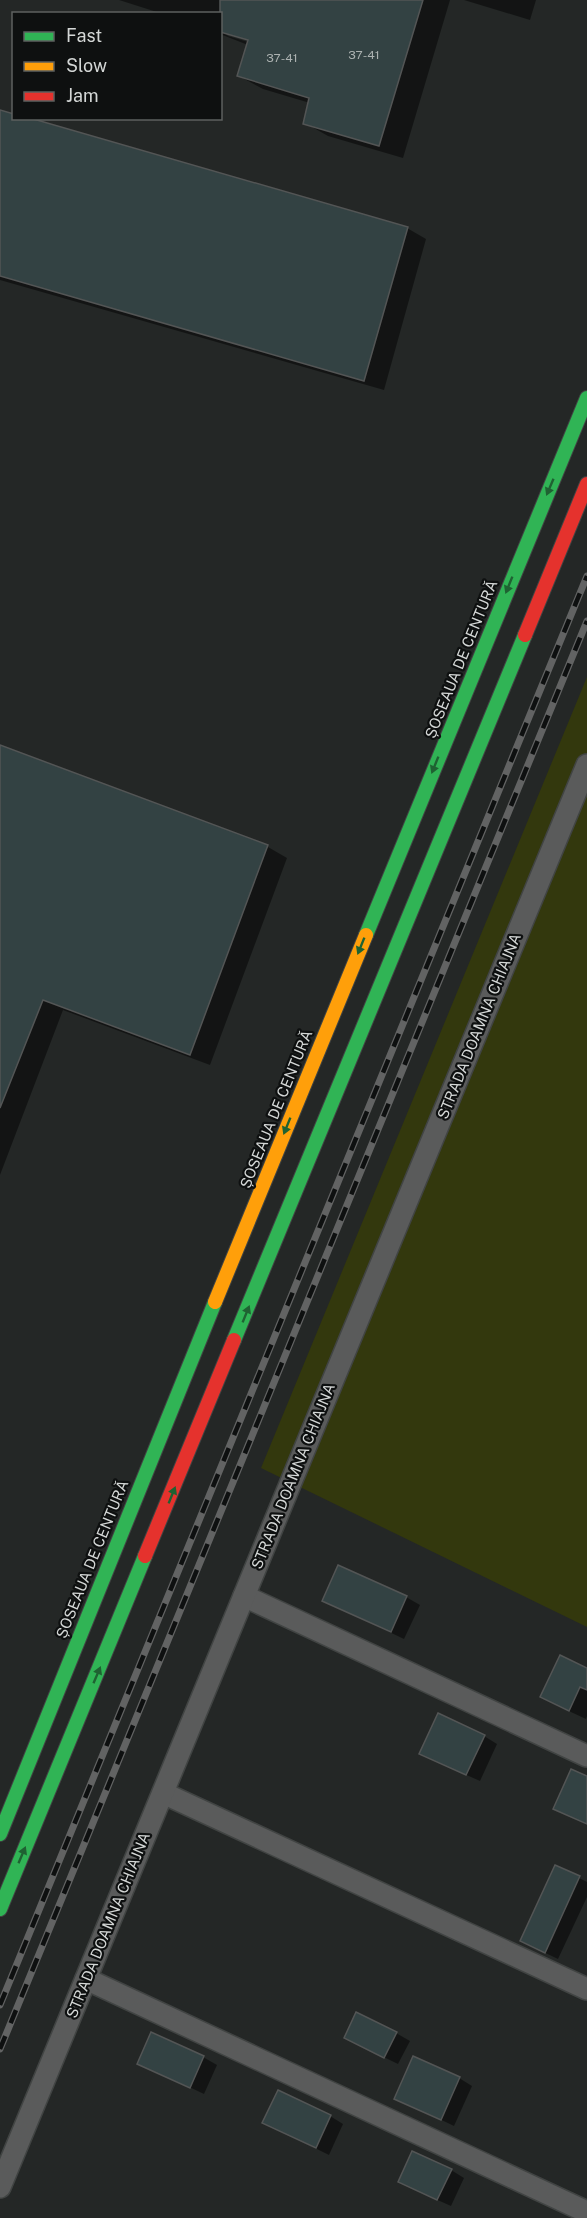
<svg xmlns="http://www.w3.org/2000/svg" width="587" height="2218" font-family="'Public Sans',sans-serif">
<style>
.green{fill:#33380d}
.shadow{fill:#0007;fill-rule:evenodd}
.building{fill:#334243;stroke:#535555;stroke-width:1.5}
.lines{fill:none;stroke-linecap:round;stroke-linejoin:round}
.street-casing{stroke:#414443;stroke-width:24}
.fast-casing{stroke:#414443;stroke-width:16}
.slow-casing{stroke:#414443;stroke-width:16}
.jam-casing{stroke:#414443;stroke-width:16}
.street{stroke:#5a5b5b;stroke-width:21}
.fast{stroke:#30b455;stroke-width:14}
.slow{stroke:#ff9f0a;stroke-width:14}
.jam{stroke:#e5322d;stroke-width:14}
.rail-casing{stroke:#626363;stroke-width:7}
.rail{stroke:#0e1010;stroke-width:4.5;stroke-dasharray:14;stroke-linecap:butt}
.oneway{fill:#1f6232}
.labels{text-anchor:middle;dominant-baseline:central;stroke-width:4.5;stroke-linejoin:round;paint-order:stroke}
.number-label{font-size:12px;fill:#acb2b1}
.street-label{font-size:15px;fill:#d4d7d6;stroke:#0e1010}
</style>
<rect width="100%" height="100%" fill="#242726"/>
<polygon class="green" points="587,677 587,1627 261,1468"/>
<g class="shadow">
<path d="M119 0H450L403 158 328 136 305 123 310 103 263 89 239 76 248 45 220 34V14H163ZM223 31 256 41 255 44 228 36Z"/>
<polygon points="464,0 536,0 530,20"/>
<polygon points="0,111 14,118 407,228 426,239 384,390 0,280"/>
<polygon points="0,746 268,847 287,858 210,1065 63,1010 0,1175"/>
<polygon points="406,1597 420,1605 404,1639 324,1601"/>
<polygon points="587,1670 587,1716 586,1719 558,1706"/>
<polygon points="484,1736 497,1744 480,1781 435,1761"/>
<polygon points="579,1878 587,1882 587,1897 558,1959 535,1948"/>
<polygon points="396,2033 410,2041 398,2064 359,2045"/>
<polygon points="203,2057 217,2065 204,2094 139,2063"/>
<polygon points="459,2078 472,2086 454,2126 396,2098"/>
<polygon points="330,2116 343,2124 329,2155 264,2123"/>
<polygon points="451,2170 464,2178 451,2206 413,2189"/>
</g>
<g class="building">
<polygon points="220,0 423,0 379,146 303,124 309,98 237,76 248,40 220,32"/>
<polygon points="0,110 14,114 14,118 30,118 408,227 364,381 0,276"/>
<polygon points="0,745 268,845 190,1055 43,1000 0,1108"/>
<polygon points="338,1565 407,1596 391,1632 322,1601"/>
<polygon points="560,1655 587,1668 587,1690 580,1687 569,1711 540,1697"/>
<polygon points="438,1713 485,1735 466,1775 419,1754"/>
<polygon points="571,1769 587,1776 587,1824 553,1809"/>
<polygon points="555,1865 580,1876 545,1953 520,1941"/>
<polygon points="356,2012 397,2032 384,2058 344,2038"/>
<polygon points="151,2032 204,2056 190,2088 137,2064"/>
<polygon points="413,2056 460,2077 441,2120 394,2099"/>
<polygon points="278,2090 331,2115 316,2148 262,2123"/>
<polygon points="412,2151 452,2169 437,2200 398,2182"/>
</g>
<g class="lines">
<defs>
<g id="street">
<polyline points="244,1596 587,1756"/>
<polyline points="163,1793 587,1989"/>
<polyline points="86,1979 587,2212"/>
<polyline points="0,2187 587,765"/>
</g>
<g id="fast">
<polyline points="366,935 587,398"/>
<polyline points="234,1340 525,635"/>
<polyline points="0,1834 215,1302"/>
<polyline points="0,1909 145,1556"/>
</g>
<polyline id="slow" points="215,1302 366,935"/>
<g id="jam">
<polyline points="525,635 587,484"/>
<polyline points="145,1556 234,1340"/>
</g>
</defs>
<use href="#street" class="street-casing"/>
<use href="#fast" class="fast-casing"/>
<use href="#slow" class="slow-casing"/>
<use href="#jam" class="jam-casing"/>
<use href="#street" class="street"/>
<use href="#fast" class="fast"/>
<use href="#slow" class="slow"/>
<use href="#jam" class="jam"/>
<defs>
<g id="rail">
<polyline points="0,2005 587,576"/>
<polyline points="0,2049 587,621"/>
</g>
</defs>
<use href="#rail" class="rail-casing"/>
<use href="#rail" class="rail"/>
</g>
<defs><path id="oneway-solid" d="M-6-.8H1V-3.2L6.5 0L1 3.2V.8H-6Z" transform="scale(1.5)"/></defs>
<g class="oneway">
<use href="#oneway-solid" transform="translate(550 487) rotate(113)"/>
<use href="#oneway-solid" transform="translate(509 585) rotate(112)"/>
<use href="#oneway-solid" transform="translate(435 765) rotate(112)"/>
<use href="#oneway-solid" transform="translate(361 946) rotate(112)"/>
<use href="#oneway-solid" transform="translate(287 1126) rotate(112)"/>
<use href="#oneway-solid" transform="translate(246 1314) rotate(-68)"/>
<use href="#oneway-solid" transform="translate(172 1495) rotate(-68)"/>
<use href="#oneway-solid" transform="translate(97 1675) rotate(-67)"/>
<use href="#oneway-solid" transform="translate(22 1855) rotate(-67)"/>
</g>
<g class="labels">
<g class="number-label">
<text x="364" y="55">37-41</text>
<text x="282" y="58">37-41</text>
</g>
<g class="street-label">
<text transform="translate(461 659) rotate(-68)">ȘOSEAUA DE CENTURĂ</text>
<text transform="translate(479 1026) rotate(-68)">STRADA DOAMNA CHIAJNA</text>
<text transform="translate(276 1109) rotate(-68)">ȘOSEAUA DE CENTURĂ</text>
<text transform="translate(293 1476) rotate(-68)">STRADA DOAMNA CHIAJNA</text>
<text transform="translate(92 1559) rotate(-68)">ȘOSEAUA DE CENTURĂ</text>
<text transform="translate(108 1925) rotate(-68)">STRADA DOAMNA CHIAJNA</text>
</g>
</g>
<rect x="12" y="12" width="210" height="108" fill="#0e1010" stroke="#5d605f" stroke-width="1.5"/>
<rect x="24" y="32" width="30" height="9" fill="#30b455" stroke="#5d605f" stroke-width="1.5"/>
<text x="66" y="42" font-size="18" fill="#d4d7d6">Fast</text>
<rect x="24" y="62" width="30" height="9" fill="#ff9f0a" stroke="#5d605f" stroke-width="1.5"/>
<text x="66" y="72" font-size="18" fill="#d4d7d6">Slow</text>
<rect x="24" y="92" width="30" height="9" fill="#e5322d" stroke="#5d605f" stroke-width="1.5"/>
<text x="66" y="102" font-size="18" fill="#d4d7d6">Jam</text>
</svg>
